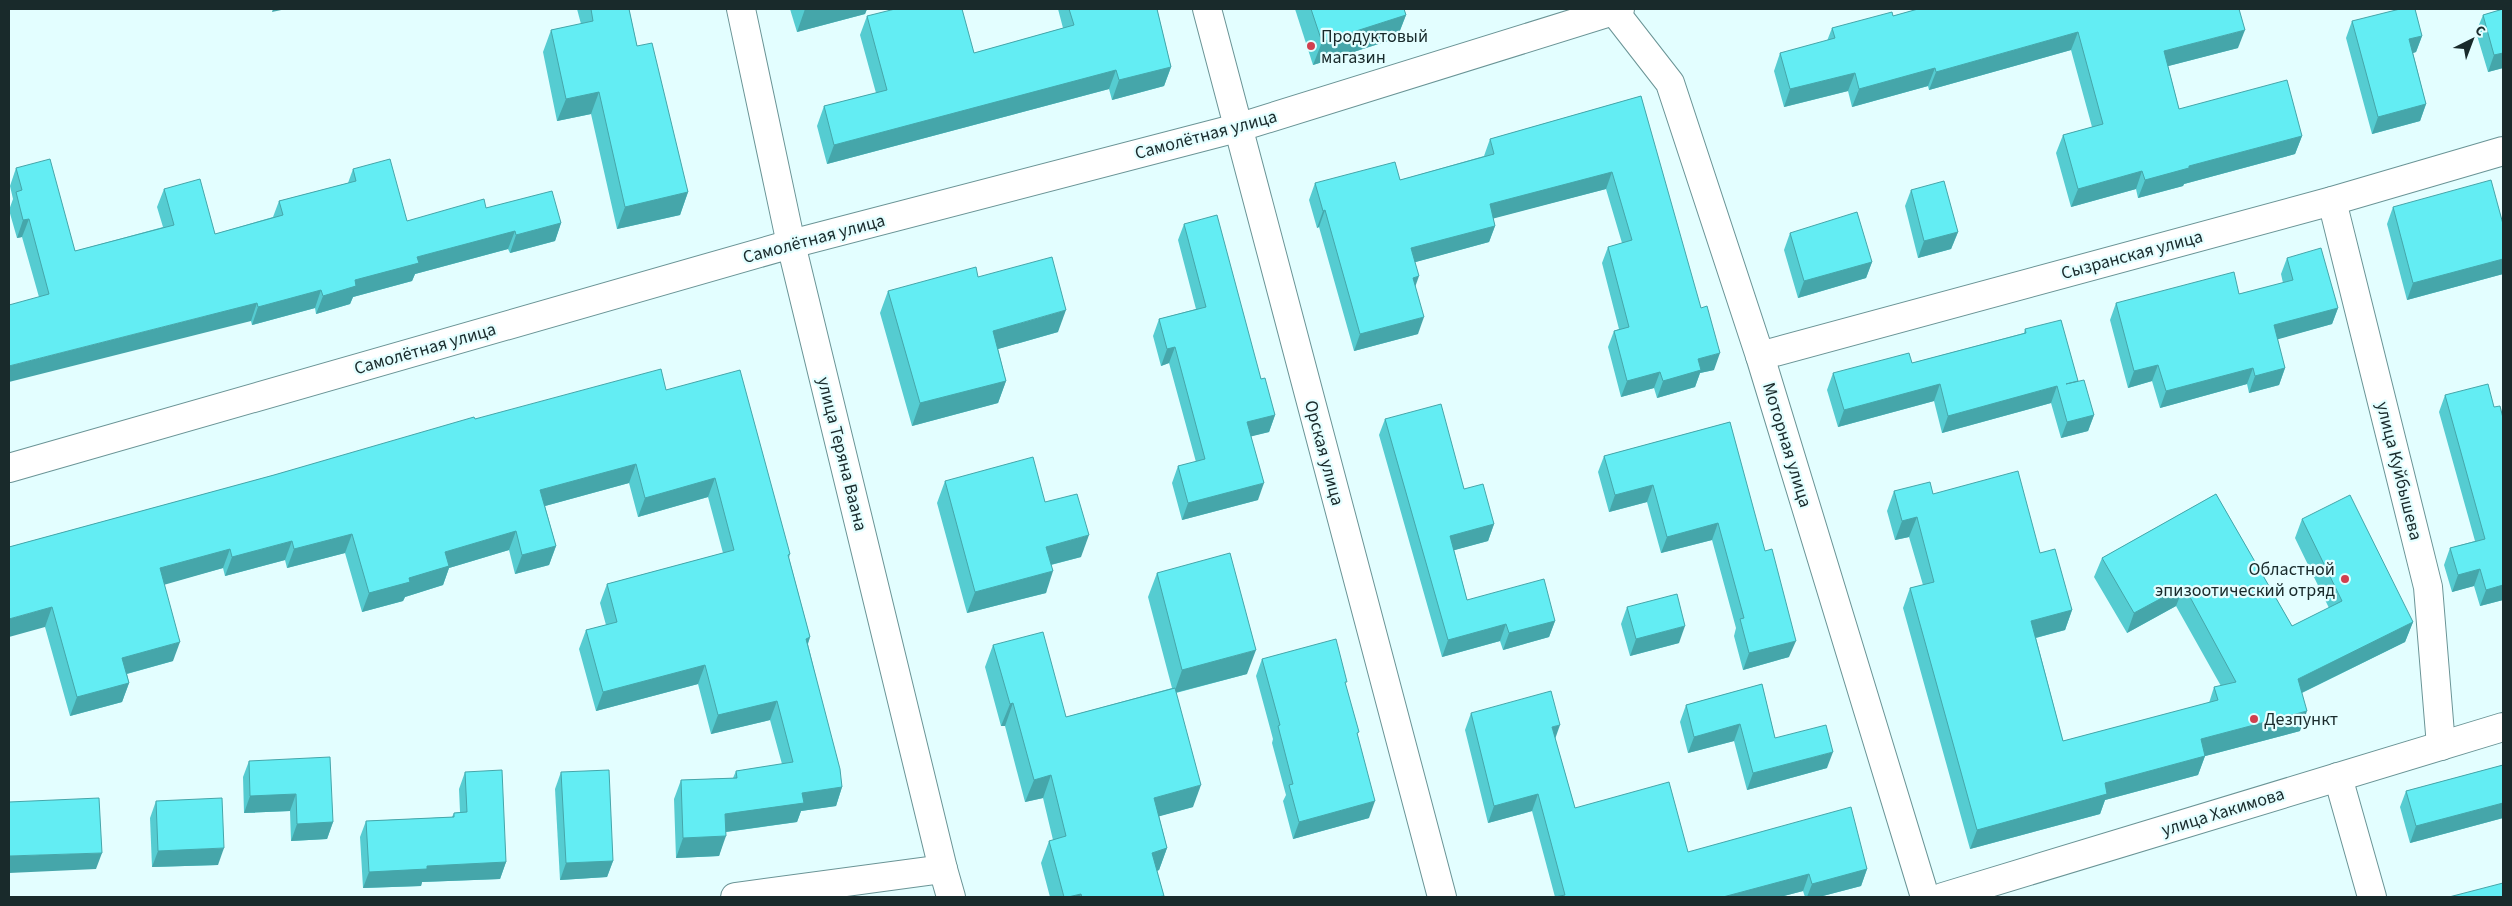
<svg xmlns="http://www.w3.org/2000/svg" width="2512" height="906" font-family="'Source Sans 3',sans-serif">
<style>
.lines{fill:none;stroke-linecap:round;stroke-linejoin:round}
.street-casing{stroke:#6a9496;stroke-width:30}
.secondary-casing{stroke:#6a9496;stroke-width:30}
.street{stroke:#fff;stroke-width:28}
.secondary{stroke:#fff;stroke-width:28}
.wall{fill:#55ccd1}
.shaded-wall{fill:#45a6aa}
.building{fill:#63edf3;stroke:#45a6aa}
.poi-dot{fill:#d0404f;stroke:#e3feff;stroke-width:2}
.labels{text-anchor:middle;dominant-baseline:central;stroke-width:4.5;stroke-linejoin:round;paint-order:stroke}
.poi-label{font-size:18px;fill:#192a2b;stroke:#e3feff;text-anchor:start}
.street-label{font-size:18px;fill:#192a2b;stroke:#e3feff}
</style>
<rect width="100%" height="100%" fill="#e3feff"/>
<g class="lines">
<defs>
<g id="street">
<polyline points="741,9 791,244 943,869"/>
<polyline points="1614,11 1670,83 1760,356 1925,897"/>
<polyline points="2332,201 2428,587 2441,746"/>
<polyline points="1760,356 2332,201 2503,151"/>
<polyline points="9,468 791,244 1237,128 1620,9"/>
<polyline points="2338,777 2372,897"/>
<polyline points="1943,897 2503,727"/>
</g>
<g id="secondary">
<polyline points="1207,9 1442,897"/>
<polyline points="735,897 943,869 951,897"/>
</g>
</defs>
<use href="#street" class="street-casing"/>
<use href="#secondary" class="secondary-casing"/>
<use href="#street" class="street"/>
<use href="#secondary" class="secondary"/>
</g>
<g class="wall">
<polygon points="577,9 629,9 637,46 688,192 680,215 617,229 591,114 557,121 543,52 551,30 581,24"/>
<polygon points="790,9 867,9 865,14 797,32"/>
<polygon points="1058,9 1157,9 1171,67 1164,86 1112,100 1109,89 827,164 817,126 824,106 876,93 860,35 867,16 974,53 1063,28"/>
<polygon points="1295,9 1404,9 1406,15 1397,38 1313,65"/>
<polygon points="1918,9 2238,48 2168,66 2179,109 2302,136 2295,154 2184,184 2183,186 2138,198 2136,189 2071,207 2056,153 2063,135 2092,127 2071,50 1929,90 1928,86 1852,107 1848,91 1784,107 1774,71 1780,53 1827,41 1832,28 1893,16"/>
<polygon points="2503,9 2503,69 2503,68 2488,72 2476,32 2483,15"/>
<polygon points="2352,21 2422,36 2416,52 2413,53 2426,104 2420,121 2372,134 2346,38"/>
<polygon points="1641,96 1714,370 1700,373 1695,387 1657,398 1654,388 1621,397 1608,347 1614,331 1619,329 1602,263 1608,247 1622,243 1606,189 1493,218 1495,226 1489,242 1415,262 1415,286 1418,334 1354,351 1319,227 1317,228 1309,200 1315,183 1400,180 1484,156 1490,139"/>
<polygon points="16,168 75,251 163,227 157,207 164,189 215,234 273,217 279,201 348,183 353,169 407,221 486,208 561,223 555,241 510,253 508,249 415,274 412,281 353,297 350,304 316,314 315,308 252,325 251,321 39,297 22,237 17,238 9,210 13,199 10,186"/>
<polygon points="1911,190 1958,232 1951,249 1918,258 1905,206"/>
<polygon points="2393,207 2503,224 2503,274 2407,300 2387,224"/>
<polygon points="1184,224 1261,379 1275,415 1269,432 1251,436 1258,500 1182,520 1172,483 1178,466 1196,462 1169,363 1161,366 1153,336 1159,319 1196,309 1178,240"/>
<polygon points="1790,233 1872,262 1866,278 1798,298 1784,250"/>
<polygon points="2287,258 2338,308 2332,324 2277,339 2285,368 2279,385 2249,393 2247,384 2160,408 2152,381 2128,388 2110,320 2116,303 2239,294 2283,283 2281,274"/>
<polygon points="888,291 1058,332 998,349 1006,381 998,403 912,426 880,313"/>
<polygon points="2025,329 2078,381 2094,415 2088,431 2061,438 2051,403 1942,433 1934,401 1838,427 1827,390 1833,373 1912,363 2024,333"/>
<polygon points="666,390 790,554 789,558 810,637 808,644 842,787 836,806 801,811 797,822 726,832 719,856 676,858 674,799 681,780 733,778 736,771 782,764 770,720 711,734 698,684 596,711 579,649 586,630 606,625 600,603 607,584 723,553 708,497 638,517 629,483 545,506 556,546 549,565 515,574 509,550 449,568 443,585 405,597 403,601 362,612 345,553 287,568 285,560 225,576 223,568 164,584 173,661 127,674 129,683 122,702 70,716 45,627 9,547 274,475 475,419"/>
<polygon points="2445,395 2494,407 2503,418 2503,600 2480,606 2474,586 2452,592 2444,565 2450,548 2475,541 2439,412"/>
<polygon points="1385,419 1464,489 1494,524 1488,541 1454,550 1467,600 1555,621 1549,637 1503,650 1500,641 1442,657 1379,435"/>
<polygon points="1730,422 1789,657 1743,670 1734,636 1736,628 1712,540 1661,553 1647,502 1609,512 1598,472 1604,456"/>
<polygon points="945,481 1045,502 1081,557 1051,565 1046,593 967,613 937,503"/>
<polygon points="1894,491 1933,494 2040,553 2072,610 2065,630 2036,638 2063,741 2209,703 2214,687 2221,686 2176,606 2127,633 2094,577 2102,558 2216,494 2292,626 2329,608 2295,538 2302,519 2413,622 2405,642 2302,693 2300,731 2205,756 2198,775 2105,800 2100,814 1970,849 1903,608 1910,588 1923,585 1909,537 1895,540 1887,511"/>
<polygon points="1157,573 1247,674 1176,693 1193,807 1159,816 1167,848 1159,870 1157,871 1164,896 1163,897 1050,897 1041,863 1049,841 1053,840 1043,798 1025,802 1005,726 1001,726 985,667 993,645 1066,717 1172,688 1148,597"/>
<polygon points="1627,607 1679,643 1630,656 1621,624"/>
<polygon points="1262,659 1346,686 1358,736 1369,818 1293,839 1283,801 1286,795 1272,743 1273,739 1256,676"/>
<polygon points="1762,684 1775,738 1827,768 1747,790 1734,741 1688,753 1680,722 1686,705"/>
<polygon points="1471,713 1555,738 1575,808 1688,852 1867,869 1861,886 1819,897 1805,897 1803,891 1780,897 1555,897 1532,811 1488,823 1465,730"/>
<polygon points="249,761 333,822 327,839 291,841 290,811 244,813 243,777"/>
<polygon points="2503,765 2503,818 2410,843 2400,807 2406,791"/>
<polygon points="465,772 506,862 500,879 422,882 421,886 363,888 360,837 366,821 452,817 454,813 460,812 459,789"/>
<polygon points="561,772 613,861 607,877 560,880 555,789"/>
<polygon points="156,801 218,865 152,867 150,818"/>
</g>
<g class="shaded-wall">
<polygon points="273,9 286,9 272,12"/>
<polygon points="805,9 867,9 865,14 797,32"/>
<polygon points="1406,15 1397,38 1313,65 1322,42"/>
<polygon points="2245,30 2238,48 2157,69 2164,51"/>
<polygon points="2078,32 2071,50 1929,90 1936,72"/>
<polygon points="2422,36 2416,52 2403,56 2409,39"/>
<polygon points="2503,53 2503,68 2488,72 2494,55"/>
<polygon points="1171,67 1164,86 1112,100 1119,80"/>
<polygon points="1935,68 1928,86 1852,107 1859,89"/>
<polygon points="1116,70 1109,89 827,164 834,145"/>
<polygon points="1855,73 1848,91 1784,107 1790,89"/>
<polygon points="599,92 591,114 557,121 566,99"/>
<polygon points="2426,104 2420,121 2372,134 2378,117"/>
<polygon points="2302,136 2295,154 2184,184 2183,186 2138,198 2145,180 2189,166"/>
<polygon points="2142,171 2136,189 2071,207 2078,189"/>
<polygon points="1612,172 1606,189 1484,221 1490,204"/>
<polygon points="688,192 680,215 617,229 625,207"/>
<polygon points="1325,210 1319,227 1317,228 1323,211"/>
<polygon points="29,219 22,237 17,238 23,220"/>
<polygon points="561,223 555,241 510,253 516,235"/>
<polygon points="1495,226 1489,242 1405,265 1411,248"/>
<polygon points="515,231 508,249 415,274 412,281 353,297 350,304 316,314 323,296 355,280 417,257"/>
<polygon points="1958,232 1951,249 1918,258 1924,241"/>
<polygon points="2503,259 2503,274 2407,300 2413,283"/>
<polygon points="1872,262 1866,278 1798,298 1804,281"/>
<polygon points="1419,276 1413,293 1413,278"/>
<polygon points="321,290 315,308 252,325 258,307"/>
<polygon points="257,303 251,321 9,382 9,366"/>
<polygon points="2338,308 2332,324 2268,342 2274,325"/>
<polygon points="1066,310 1058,332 984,353 993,331"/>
<polygon points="1424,317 1418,334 1354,351 1360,334"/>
<polygon points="1175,347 1169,363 1161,366 1167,349"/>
<polygon points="1720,353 1714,370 1700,373 1695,387 1657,398 1663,381 1698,359"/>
<polygon points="2158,365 2152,381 2128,388 2134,371"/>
<polygon points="2253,368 2247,384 2160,408 2166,391"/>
<polygon points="2285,368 2279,385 2249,393 2255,376"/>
<polygon points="1660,372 1654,388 1621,397 1627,381"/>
<polygon points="1006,381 998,403 912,426 920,403"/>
<polygon points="1940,384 1934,401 1838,427 1844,410"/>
<polygon points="2057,386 2051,403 1942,433 1948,416"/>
<polygon points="1275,415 1269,432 1241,439 1247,422"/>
<polygon points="2094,415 2088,431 2061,438 2067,422"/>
<polygon points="636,464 629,483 534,509 540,490"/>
<polygon points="715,478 708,497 638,517 645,498"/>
<polygon points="1264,483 1258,500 1182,520 1188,503"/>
<polygon points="1653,485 1647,502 1609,512 1615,495"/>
<polygon points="1917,517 1909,537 1895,540 1902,521"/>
<polygon points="1718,523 1712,540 1661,553 1667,537"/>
<polygon points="1494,524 1488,541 1444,553 1450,536"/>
<polygon points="516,531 509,550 449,568 443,585 405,597 403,601 362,612 369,593 445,552"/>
<polygon points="352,534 345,553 287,568 294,549"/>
<polygon points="1089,535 1081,557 1038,568 1046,547"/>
<polygon points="292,541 285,560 225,576 232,557"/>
<polygon points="556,546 549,565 515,574 522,555"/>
<polygon points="230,549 223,568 153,588 160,568"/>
<polygon points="2480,569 2474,586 2452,592 2458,575"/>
<polygon points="1053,571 1046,593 967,613 975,592"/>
<polygon points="2503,585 2503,600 2480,606 2486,590"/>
<polygon points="2184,586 2176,606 2127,633 2134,613"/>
<polygon points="52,607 45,627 9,637 9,619"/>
<polygon points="2072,610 2065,630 2024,641 2031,621"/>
<polygon points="1555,621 1549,637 1503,650 1509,633"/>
<polygon points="2413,622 2405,642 2291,698 2298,679"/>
<polygon points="1506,624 1500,641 1442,657 1448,640"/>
<polygon points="1685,626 1679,643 1630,656 1636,639"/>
<polygon points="810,637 803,657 806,639"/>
<polygon points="1796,641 1789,657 1743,670 1749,653"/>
<polygon points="180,642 173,661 115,677 122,658"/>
<polygon points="1256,650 1247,674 1174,693 1182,670"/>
<polygon points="705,665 698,684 596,711 603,692"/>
<polygon points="129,683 122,702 70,716 77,697"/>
<polygon points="777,701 770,720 711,734 718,715"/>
<polygon points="1013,703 1005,726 1001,726 1010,704"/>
<polygon points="2307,711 2300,731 2194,759 2201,739"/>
<polygon points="1740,724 1734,741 1688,753 1694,737"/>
<polygon points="1560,725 1554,742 1552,727"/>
<polygon points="1833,752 1827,768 1747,790 1753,773"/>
<polygon points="2205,756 2198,775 2105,800 2100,814 1970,849 1977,830 2105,783"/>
<polygon points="1051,775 1043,798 1025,802 1034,780"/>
<polygon points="1201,785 1193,807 1146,820 1154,798"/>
<polygon points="842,787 836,806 801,811 797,822 718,833 725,814 802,793"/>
<polygon points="296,794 290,811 244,813 250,796"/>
<polygon points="1538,794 1532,811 1488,823 1494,806"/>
<polygon points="1375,801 1369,818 1293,839 1299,822"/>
<polygon points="2503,803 2503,818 2410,843 2416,826"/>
<polygon points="333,822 327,839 291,841 297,824"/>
<polygon points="726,836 719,856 676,858 683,838"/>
<polygon points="224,848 218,865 152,867 158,851"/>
<polygon points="1167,848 1159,870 1143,875 1152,853"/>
<polygon points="102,853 96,869 9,873 9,856"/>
<polygon points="613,861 607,877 560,880 566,863"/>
<polygon points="506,862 500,879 422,882 421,886 363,888 369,872 427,866"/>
<polygon points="1867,869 1861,886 1819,897 1807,897 1812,884"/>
<polygon points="1809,874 1803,891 1780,897 1723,897"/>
<polygon points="1081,894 1080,897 1068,897"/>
</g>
<g class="building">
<polygon points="591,9 629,9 637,46 652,43 688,192 625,207 599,92 566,99 551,30 593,21"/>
<polygon points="895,9 962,9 974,53 1074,25 1069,9 1157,9 1171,67 1119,80 1116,70 834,145 824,106 887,90 867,16"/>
<polygon points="1311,9 1404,9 1406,15 1322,42"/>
<polygon points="1918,9 2239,9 2245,30 2164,51 2179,109 2287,80 2302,136 2189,166 2189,168 2145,180 2142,171 2078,189 2063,135 2103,124 2078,32 1936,72 1935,68 1859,89 1855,73 1790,89 1780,53 1835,38 1832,28 1892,12 1893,16"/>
<polygon points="2400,9 2415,9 2422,36 2409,39 2426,104 2378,117 2352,21"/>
<polygon points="2503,9 2503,53 2494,55 2483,15"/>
<polygon points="1641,96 1701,308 1707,306 1720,353 1698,359 1701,370 1663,381 1660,372 1627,381 1614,331 1629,327 1608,247 1632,240 1612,172 1490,204 1495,226 1411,248 1419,276 1413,278 1424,317 1360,334 1325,210 1323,211 1315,183 1395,162 1400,180 1494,154 1490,139"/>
<polygon points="50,159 75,251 174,225 164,189 200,179 215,234 283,215 279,201 356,181 353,169 390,159 407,221 484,199 486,208 552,191 561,223 516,235 515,231 417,257 419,263 355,280 356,286 323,296 321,290 258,307 257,303 9,366 9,305 49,294 29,219 23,220 16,192 22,190 16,168"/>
<polygon points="2491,180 2503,224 2503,259 2413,283 2393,207"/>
<polygon points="1944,181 1958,232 1924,241 1911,190"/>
<polygon points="1857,212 1872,262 1804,281 1790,233"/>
<polygon points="1217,215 1261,379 1265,378 1275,415 1247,422 1264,483 1188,503 1178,466 1205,459 1175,347 1167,349 1159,319 1206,307 1184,224"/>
<polygon points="2321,248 2338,308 2274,325 2285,368 2255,376 2253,368 2166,391 2158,365 2134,371 2116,303 2234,272 2239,294 2293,280 2287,258"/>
<polygon points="1052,257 1066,310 993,331 1006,381 920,403 888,291 976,267 978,277"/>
<polygon points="2061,320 2078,381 2066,384 2084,380 2094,415 2067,422 2057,386 1948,416 1940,384 1844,410 1833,373 1909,353 1912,363 2026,333 2025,329"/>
<polygon points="661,369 666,390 740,370 790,554 788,555 810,637 806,639 840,769 842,787 802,793 804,803 725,814 726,836 683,838 681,780 737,778 736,771 793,762 777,701 718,715 705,665 603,692 586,630 617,622 607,584 734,550 715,478 645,498 636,464 540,490 556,546 522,555 516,531 445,552 449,566 409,578 410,582 369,593 352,534 294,549 292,541 232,557 230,549 160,568 180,642 122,658 129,683 77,697 52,607 9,619 9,547 274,475 474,417 475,419"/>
<polygon points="2488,384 2494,407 2500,406 2503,418 2503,585 2486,590 2480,569 2458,575 2450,548 2485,539 2445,395"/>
<polygon points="1441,404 1464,489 1483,484 1494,524 1450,536 1467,600 1544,579 1555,621 1509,633 1506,624 1448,640 1385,419"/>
<polygon points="1730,422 1765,551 1772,549 1796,641 1749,653 1740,619 1744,618 1718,523 1667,537 1653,485 1615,495 1604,456"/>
<polygon points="1033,457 1045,502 1077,494 1089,535 1046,547 1053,571 975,592 945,481"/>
<polygon points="2018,471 2040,553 2055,549 2072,610 2031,621 2063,741 2218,700 2214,687 2236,682 2184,586 2134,613 2102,558 2216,494 2292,626 2342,601 2302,519 2350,495 2413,622 2298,679 2307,711 2201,739 2205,756 2105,783 2107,794 1977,830 1910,588 1934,582 1917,517 1902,521 1894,491 1930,482 1933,494"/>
<polygon points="1230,553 1256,650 1182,670 1157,573"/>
<polygon points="1677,594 1685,626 1636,639 1627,607"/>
<polygon points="1043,632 1066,717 1175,688 1201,785 1154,798 1167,848 1152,853 1164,896 1157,897 1082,897 1081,894 1068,897 1064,897 1049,841 1066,836 1051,775 1034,780 1013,703 1010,704 993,645"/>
<polygon points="1336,639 1347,682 1345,682 1359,732 1357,733 1375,801 1299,822 1289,785 1293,784 1278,726 1280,725 1262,659"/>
<polygon points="1762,684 1775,738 1826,725 1833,752 1753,773 1740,724 1694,737 1686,705"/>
<polygon points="1551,691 1560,725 1552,727 1575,808 1669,782 1688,852 1851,807 1867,869 1812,884 1809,874 1723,897 1555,897 1565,895 1538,794 1494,806 1471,713"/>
<polygon points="330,757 333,822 297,824 296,794 250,796 249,761"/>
<polygon points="2503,765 2503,803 2416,826 2406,791"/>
<polygon points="502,770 506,862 427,866 427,869 369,872 366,821 454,817 454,813 467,812 465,772"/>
<polygon points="609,770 613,861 566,863 561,772"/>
<polygon points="99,798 102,853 9,856 9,802"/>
<polygon points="222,798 224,848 158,851 156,801"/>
<polygon points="2503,883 2503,897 2449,897"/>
</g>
<g class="poi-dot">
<circle cx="1311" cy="46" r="5"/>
<circle cx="2345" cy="579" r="5"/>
<circle cx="2254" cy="719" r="5"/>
</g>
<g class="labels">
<g class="poi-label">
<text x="1321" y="36">Продуктовый<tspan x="1321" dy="21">магазин</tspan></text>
<text x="2335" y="569" text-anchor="end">Областной<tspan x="2335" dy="21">эпизоотический отряд</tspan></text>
<text x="2264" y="719">Дезпункт</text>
</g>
<g class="street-label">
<text transform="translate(1206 135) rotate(-15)">Самолётная улица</text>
<text transform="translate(814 239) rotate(-15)">Самолётная улица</text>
<text transform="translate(2132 255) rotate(-15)">Сызранская улица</text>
<text transform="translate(425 349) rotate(-16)">Самолётная улица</text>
<text transform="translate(1787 445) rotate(73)">Моторная улица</text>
<text transform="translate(1324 453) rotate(75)">Орская улица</text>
<text transform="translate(842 454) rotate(76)">улица Теряна Ваана</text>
<text transform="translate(2399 471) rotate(76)">улица Куйбышева</text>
<text transform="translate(2223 812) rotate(-17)">улица Хакимова</text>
</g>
</g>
<rect width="2512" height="906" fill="none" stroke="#192a2b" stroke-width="20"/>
<g transform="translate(2472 40) rotate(42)" stroke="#e3feff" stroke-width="4" paint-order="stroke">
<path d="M0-4L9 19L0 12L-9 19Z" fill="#192a2b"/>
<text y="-8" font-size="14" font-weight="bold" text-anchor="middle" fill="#192a2b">С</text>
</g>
</svg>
